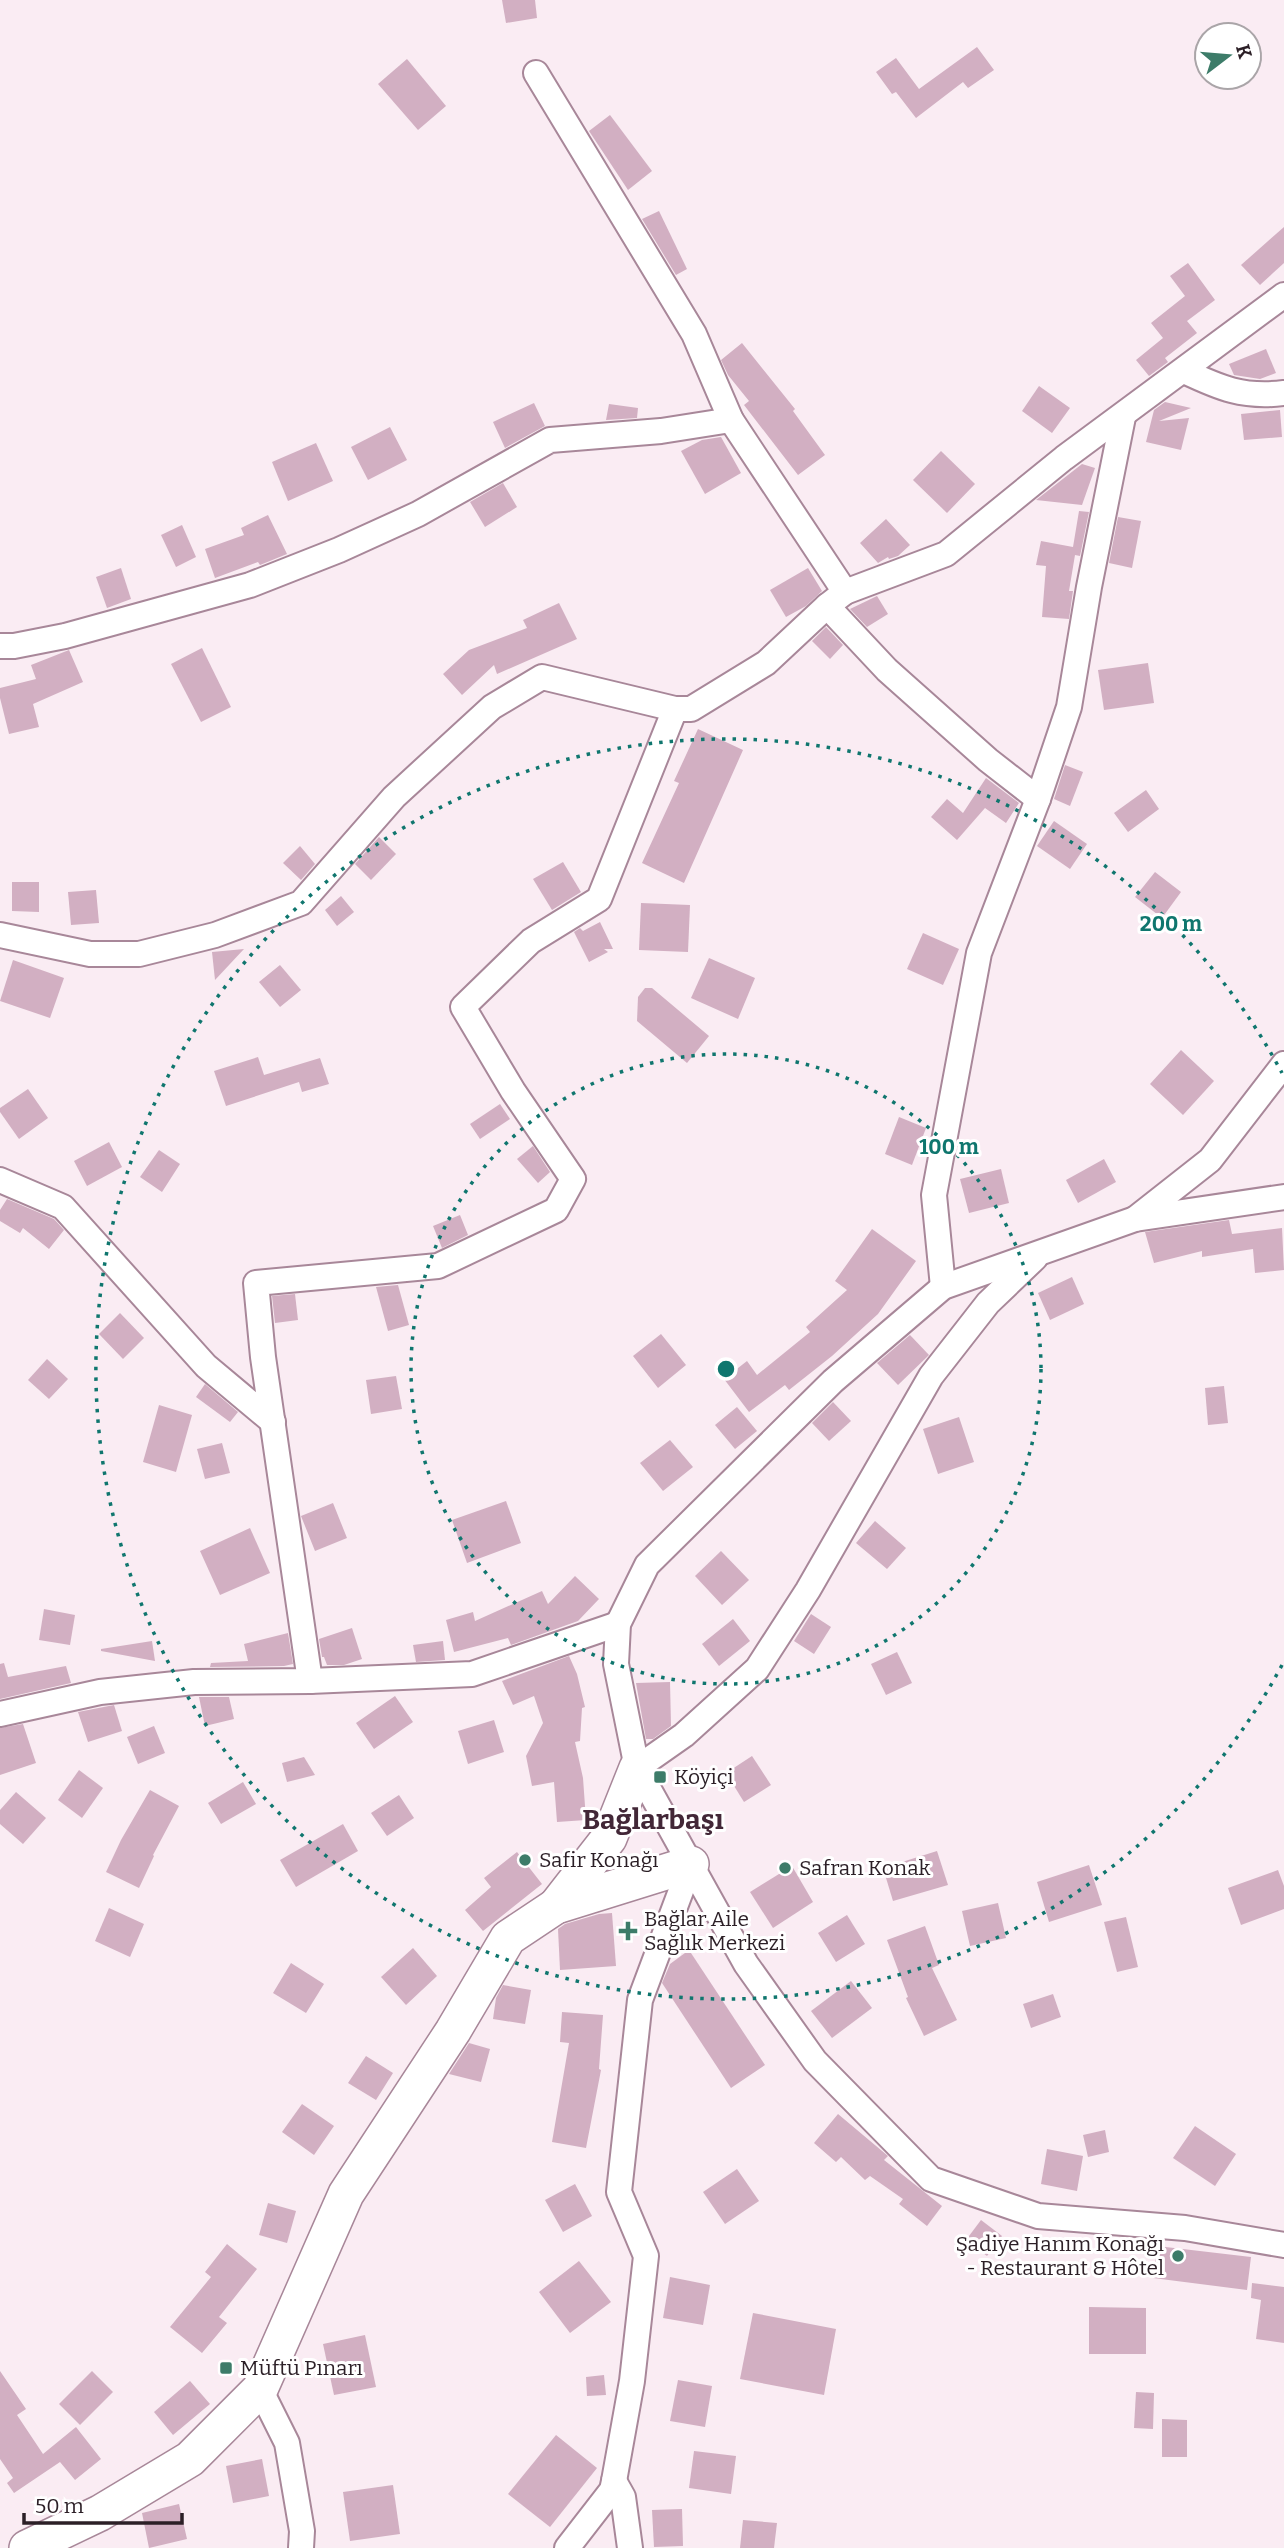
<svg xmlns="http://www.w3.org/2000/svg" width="1284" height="2548" font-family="Bitter,serif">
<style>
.building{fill:#d2afc2}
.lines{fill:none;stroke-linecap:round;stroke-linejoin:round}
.street-casing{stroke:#a88799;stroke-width:28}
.secondary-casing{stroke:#a88799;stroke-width:38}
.street{stroke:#fff;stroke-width:24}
.secondary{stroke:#fff;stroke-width:35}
.ring{fill:none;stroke:#0f766e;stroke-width:3.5;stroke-dasharray:3.5 7}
.poi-dot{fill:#3d7c69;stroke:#fff;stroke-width:2.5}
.labels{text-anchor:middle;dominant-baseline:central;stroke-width:6;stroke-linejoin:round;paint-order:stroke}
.poi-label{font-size:21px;fill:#2b1f26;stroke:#fff;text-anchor:start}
.district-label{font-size:28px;font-weight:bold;fill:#422737;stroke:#fff}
.centre{fill:#0f766e;stroke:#fff;stroke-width:3.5}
.ring-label{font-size:21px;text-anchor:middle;font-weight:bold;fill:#0f766e;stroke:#fff;stroke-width:6;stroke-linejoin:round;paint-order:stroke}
</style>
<rect width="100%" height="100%" fill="#faecf3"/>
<g class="building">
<polygon points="502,0 535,0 537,18 506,23"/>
<polygon points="977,47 994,70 968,88 963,82 916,118 896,92 892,94 876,72 896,58 919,89"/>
<polygon points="407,59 446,106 418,130 378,84"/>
<polygon points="610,115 652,171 628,190 589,131"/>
<polygon points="659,211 687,269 676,275 642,219"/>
<polygon points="1284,227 1284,263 1260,285 1241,265"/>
<polygon points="1188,263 1215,300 1187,321 1197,333 1165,358 1168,362 1149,376 1136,360 1163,338 1151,323 1185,296 1170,276"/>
<polygon points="742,343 795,409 793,411 825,455 798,475 744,405 749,401 728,375 721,360"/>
<polygon points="1266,349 1276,373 1260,379 1234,375 1229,364"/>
<polygon points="1039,386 1070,408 1052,433 1022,411"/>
<polygon points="1165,402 1191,408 1159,421 1189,418 1181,450 1146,442 1154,410"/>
<polygon points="534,403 545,426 505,448 493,422"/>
<polygon points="609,404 638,408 637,418 606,420"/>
<polygon points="1280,410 1282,437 1244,440 1241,414"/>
<polygon points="390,427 407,460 368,480 351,447"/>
<polygon points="721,437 741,473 705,494 681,451 702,440"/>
<polygon points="316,443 333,481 288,501 272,462"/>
<polygon points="941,451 975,484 947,513 913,480"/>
<polygon points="1082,464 1095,468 1082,505 1036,500"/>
<polygon points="503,483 517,507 485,527 470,502"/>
<polygon points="1079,511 1089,512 1080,556 1075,555 1069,591 1073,591 1069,619 1042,617 1046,566 1036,565 1041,541 1073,547"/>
<polygon points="268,515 287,554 260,565 258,562 215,578 205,549 244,535 241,528"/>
<polygon points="1118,517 1141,521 1132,568 1109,563"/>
<polygon points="886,519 910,545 898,556 889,559 888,557 878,563 860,543"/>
<polygon points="182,525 196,557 176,567 161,535"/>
<polygon points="121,568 131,599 107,608 96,577"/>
<polygon points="808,568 822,591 806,606 786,617 770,590"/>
<polygon points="877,596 888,614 867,627 850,609"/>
<polygon points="559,603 577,639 497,674 494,665 462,695 443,674 469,650 527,628 523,620"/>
<polygon points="826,627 843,645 830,659 812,641"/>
<polygon points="202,648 231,707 201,722 171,664"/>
<polygon points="69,650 83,682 33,704 39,727 9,734 0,698 0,688 36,679 31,665"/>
<polygon points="1148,663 1154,703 1104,710 1098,670"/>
<polygon points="698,729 743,750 684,883 642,863 679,783 674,781"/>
<polygon points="1065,765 1083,772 1070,806 1054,799"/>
<polygon points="986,778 1019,803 1006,823 985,808 957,840 931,817 947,799 963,813"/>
<polygon points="1146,790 1159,809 1128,832 1114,813"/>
<polygon points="1054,821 1087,844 1070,869 1037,846"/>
<polygon points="379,837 396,854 371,880 355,864"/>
<polygon points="300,846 315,864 301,880 283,863"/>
<polygon points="563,862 581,892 552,910 533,879"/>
<polygon points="1155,872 1181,892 1162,918 1135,897"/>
<polygon points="12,882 39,882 39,912 12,911"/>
<polygon points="96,890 99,923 71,925 68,892"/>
<polygon points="341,896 354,912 337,926 325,910"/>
<polygon points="641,903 690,905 688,952 639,950"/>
<polygon points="600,922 613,949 604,949 608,952 589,962 574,932 580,928 583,931"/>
<polygon points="923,933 959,949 943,985 907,969"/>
<polygon points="244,949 215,980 212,952"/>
<polygon points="709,958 755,978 738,1019 691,998"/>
<polygon points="13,960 64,978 50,1018 0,1001"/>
<polygon points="280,965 301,990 280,1007 259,982"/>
<polygon points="645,988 652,988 709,1036 687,1063 637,1021 638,997"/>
<polygon points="1181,1050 1214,1081 1183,1115 1150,1084"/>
<polygon points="258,1057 264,1075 320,1058 329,1084 302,1092 299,1082 226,1106 214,1071"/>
<polygon points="28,1089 48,1118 19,1139 0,1112 0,1108"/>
<polygon points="500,1104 510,1119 480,1139 470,1124"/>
<polygon points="899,1117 926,1128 912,1165 885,1154"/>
<polygon points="109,1142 122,1167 87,1186 74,1161"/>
<polygon points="533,1146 550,1172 538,1183 517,1159"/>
<polygon points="159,1150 180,1164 162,1192 140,1177"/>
<polygon points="1104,1159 1116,1182 1078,1203 1066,1180"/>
<polygon points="1001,1169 1009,1203 969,1213 960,1179"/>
<polygon points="7,1199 54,1219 64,1230 49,1249 23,1228 20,1233 0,1221 0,1210"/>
<polygon points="460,1215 468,1235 442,1248 433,1226"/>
<polygon points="1229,1220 1232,1234 1282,1228 1284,1270 1255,1273 1253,1249 1202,1257 1202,1251 1154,1263 1145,1232"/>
<polygon points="872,1229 916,1261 878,1314 832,1356 789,1390 785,1385 749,1412 724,1379 747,1361 757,1375 810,1332 806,1327 847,1290 835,1281"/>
<polygon points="1072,1277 1084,1304 1050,1320 1038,1293"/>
<polygon points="398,1285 409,1325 388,1331 376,1287"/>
<polygon points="295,1294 298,1320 275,1323 272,1296"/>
<polygon points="120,1313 144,1338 123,1359 99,1334"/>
<polygon points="661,1334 686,1365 658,1388 633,1356"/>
<polygon points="910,1335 929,1355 898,1385 877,1363"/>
<polygon points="47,1359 68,1379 49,1399 28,1380"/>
<polygon points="396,1376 402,1409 371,1414 366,1380"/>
<polygon points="205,1384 238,1412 230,1422 196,1397"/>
<polygon points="1224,1386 1228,1423 1208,1425 1205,1388"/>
<polygon points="833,1402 851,1421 829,1441 812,1423"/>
<polygon points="159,1405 192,1415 176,1472 143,1462"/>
<polygon points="737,1407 757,1431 735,1449 715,1425"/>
<polygon points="959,1417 974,1462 938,1474 923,1429"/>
<polygon points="670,1440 693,1467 663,1491 640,1463"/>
<polygon points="222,1443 230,1473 205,1479 197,1449"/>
<polygon points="506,1501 521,1543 467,1563 452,1520"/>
<polygon points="333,1503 347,1538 315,1551 301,1516"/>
<polygon points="875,1521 906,1548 887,1569 856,1543"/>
<polygon points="250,1528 270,1573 220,1595 200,1551"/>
<polygon points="721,1551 749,1580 722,1605 695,1576"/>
<polygon points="575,1576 599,1599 578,1621 511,1645 508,1638 454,1652 446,1620 473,1612 475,1621 542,1591 548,1604"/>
<polygon points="44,1609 75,1615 70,1645 39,1640"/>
<polygon points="811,1614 831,1627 814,1654 794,1641"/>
<polygon points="733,1619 750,1641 719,1666 702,1644"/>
<polygon points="352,1628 362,1659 344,1665 327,1665 324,1657 322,1657 319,1639"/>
<polygon points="288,1633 293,1664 284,1666 210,1667 211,1663 248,1661 244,1644"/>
<polygon points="152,1641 155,1661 101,1651 101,1649"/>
<polygon points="443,1641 445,1660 416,1662 413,1645"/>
<polygon points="897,1652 912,1683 886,1695 871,1664"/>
<polygon points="569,1656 577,1674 585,1707 582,1708 580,1741 575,1742 583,1778 586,1820 557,1822 554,1782 532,1786 526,1756 543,1723 534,1696 513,1705 502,1681"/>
<polygon points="4,1663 8,1677 66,1666 71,1683 0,1699 0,1664"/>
<polygon points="670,1682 671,1726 653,1739 646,1739 636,1683"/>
<polygon points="395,1696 413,1722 374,1749 356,1723"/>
<polygon points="199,1697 229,1697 234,1719 205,1726"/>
<polygon points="114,1705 122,1731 88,1742 78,1712"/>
<polygon points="494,1720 504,1752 468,1764 458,1731"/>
<polygon points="23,1724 36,1763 0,1775 0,1728"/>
<polygon points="154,1726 165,1753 138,1764 127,1737"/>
<polygon points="752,1756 771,1785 744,1802 726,1773"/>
<polygon points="304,1757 315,1775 287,1782 282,1763"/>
<polygon points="79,1770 103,1788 82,1818 58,1800"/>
<polygon points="243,1782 256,1804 221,1824 208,1803"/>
<polygon points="150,1790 179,1806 153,1855 154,1856 139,1888 106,1872 121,1840"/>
<polygon points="16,1792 46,1818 23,1844 0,1824 0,1810"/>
<polygon points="399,1795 414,1818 387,1836 371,1813"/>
<polygon points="343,1824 358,1851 296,1887 280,1860"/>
<polygon points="937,1851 948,1885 893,1901 883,1868"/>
<polygon points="517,1852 542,1884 483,1931 465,1910 491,1887 484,1878"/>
<polygon points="1089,1865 1102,1905 1049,1922 1037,1882"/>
<polygon points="792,1866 813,1902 773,1928 750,1892"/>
<polygon points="1278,1870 1284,1886 1284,1909 1241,1925 1228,1888"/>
<polygon points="998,1903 1006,1938 970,1946 962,1911"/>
<polygon points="109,1908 144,1924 130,1957 95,1941"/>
<polygon points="612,1913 616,1966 560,1970 558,1929 565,1924 599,1914"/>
<polygon points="847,1915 865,1944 836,1962 818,1933"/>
<polygon points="1126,1917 1138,1967 1117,1972 1104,1922"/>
<polygon points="925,1926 939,1965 932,1968 957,2020 924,2036 906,1998 908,1997 887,1940"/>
<polygon points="413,1948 437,1976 406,2005 381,1977"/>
<polygon points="689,1950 765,2065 731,2088 662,1983 670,1964"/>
<polygon points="291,1963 324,1984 306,2013 273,1993"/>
<polygon points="851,1981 872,2008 832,2038 811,2011"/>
<polygon points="503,1985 531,1990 525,2024 493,2019 496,1998"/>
<polygon points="1053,1994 1061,2017 1031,2028 1023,2004"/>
<polygon points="562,2012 603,2015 599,2069 601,2070 586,2148 552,2142 569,2043 560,2042"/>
<polygon points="469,2043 490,2049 481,2082 449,2074"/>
<polygon points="366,2056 393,2073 376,2100 348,2083"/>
<polygon points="302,2104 334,2126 314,2155 282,2132"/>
<polygon points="838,2114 888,2156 884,2160 942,2206 927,2226 899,2204 903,2199 870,2176 865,2180 841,2157 836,2162 814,2143"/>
<polygon points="1195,2126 1236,2154 1215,2186 1173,2158"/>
<polygon points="1105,2130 1109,2152 1088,2157 1083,2135"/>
<polygon points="1047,2149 1083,2156 1077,2191 1041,2184"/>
<polygon points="737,2169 759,2201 725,2224 703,2192"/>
<polygon points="575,2184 592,2216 563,2232 545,2200"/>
<polygon points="268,2203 296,2211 287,2243 259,2235"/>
<polygon points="981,2220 1002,2236 987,2256 966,2240"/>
<polygon points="227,2244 257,2269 219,2317 227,2323 202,2353 170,2327 211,2277 205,2272"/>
<polygon points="1157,2246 1251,2257 1247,2290 1153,2278"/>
<polygon points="579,2261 611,2302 570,2333 539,2292"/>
<polygon points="670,2277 710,2285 703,2325 663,2318"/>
<polygon points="1252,2283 1284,2287 1284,2343 1256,2339 1261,2300 1251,2298"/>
<polygon points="1089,2307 1146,2308 1146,2354 1089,2354"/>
<polygon points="753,2313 836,2329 824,2395 740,2379"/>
<polygon points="365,2335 376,2387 334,2395 323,2344"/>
<polygon points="0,2371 26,2409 17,2415 43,2454 76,2427 101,2459 75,2480 60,2462 14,2493 7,2483 13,2478 0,2459"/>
<polygon points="92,2371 113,2392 80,2425 59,2404"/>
<polygon points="604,2375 606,2395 587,2396 586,2377"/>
<polygon points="678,2380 712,2386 705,2427 670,2421"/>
<polygon points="190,2381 210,2404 173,2435 154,2412"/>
<polygon points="1136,2392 1154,2393 1153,2429 1134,2428"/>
<polygon points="1162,2419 1187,2420 1187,2457 1162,2457"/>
<polygon points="556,2435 597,2468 550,2527 508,2494"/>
<polygon points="694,2451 736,2456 731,2494 689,2488"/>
<polygon points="262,2459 269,2496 233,2503 226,2466"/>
<polygon points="393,2485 400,2534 350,2541 343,2492"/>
<polygon points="179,2504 187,2539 149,2548 142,2513"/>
<polygon points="682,2509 683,2546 654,2547 652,2510"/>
<polygon points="743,2520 777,2523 774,2548 740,2548"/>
</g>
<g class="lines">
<defs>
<g id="street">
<polyline points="536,73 694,334 731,420 845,592 827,606 887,670 988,760 1038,799"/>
<path d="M1184 371C1220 388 1243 398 1284 393"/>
<polyline points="845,592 946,554 1064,458 1284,295"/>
<polyline points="0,646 14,646 65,636 250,585 339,550 418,514 550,440 661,431 731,420"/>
<polyline points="0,935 90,954 139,954 215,935 301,903 394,797 492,707 542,677 675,709 691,709 766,663 827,606"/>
<polyline points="0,1180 63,1207 206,1366 273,1422"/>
<polyline points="1284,1197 1135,1219 943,1287 833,1381 647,1565 618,1624 616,1664 637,1768 746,1964 815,2061 931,2179 1038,2216 1185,2228 1284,2245"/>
<polyline points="1135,1219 1210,1160 1284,1064"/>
<polyline points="943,1287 934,1195 979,953 1038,799 1069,707 1089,587 1123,417"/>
<polyline points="310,1681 263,1357 256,1283 438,1266 556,1210 573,1179 513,1091 463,1007 531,941 599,899 675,709"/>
<polyline points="0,1714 100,1692 194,1682 310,1681 472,1674 618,1624"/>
<polyline points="637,1768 684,1735 757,1669 808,1590 931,1376 988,1303 1035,1258"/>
<polyline points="260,2389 287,2443 302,2531 301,2548"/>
<polyline points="614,2481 623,2497 630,2548"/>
<polyline points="567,2548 612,2490 614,2481 632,2381 646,2256 619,2192 640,2000 691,1864"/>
</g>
<g id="secondary">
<polyline points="556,1906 609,1838 637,1768"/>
<polyline points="27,2548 100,2513 190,2459 260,2389 346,2194 453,2031 508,1938 556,1906 691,1864"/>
</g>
</defs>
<use href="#street" class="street-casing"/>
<use href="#secondary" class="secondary-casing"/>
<use href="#street" class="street"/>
<use href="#secondary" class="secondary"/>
</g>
<g class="ring">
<circle cx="726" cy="1369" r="315"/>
<path d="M1282 1665A630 630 0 1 1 1282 1073"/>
</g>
<g class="poi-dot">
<rect x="653" y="1770" width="14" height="14" rx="3.5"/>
<circle cx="525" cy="1860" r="7"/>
<circle cx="785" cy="1868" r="7"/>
<path d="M624.5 1920.5h7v7h7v7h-7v7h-7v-7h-7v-7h7z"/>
<circle cx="1178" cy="2256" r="7"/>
<rect x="219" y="2361" width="14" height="14" rx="3.5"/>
</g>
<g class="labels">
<g class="poi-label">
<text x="674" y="1777">Köyiçi</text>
<text x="539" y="1860">Safir Konağı</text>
<text x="799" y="1868">Safran Konak</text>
<text x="644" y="1919">Bağlar Aile<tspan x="644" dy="24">Sağlık Merkezi</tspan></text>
<text x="1164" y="2244" text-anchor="end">Şadiye Hanım Konağı<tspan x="1164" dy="24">- Restaurant &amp; Hôtel</tspan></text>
<text x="240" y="2368">Müftü Pınarı</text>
</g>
<g class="district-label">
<text x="653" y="1819">Bağlarbaşı</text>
</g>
</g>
<circle cx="726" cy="1369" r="10" class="centre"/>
<g class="ring-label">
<text x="1171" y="931">200 m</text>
<text x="949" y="1154">100 m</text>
</g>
<g transform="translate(1228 56) rotate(74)"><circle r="33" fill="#ffffff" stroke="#aaa5a8" stroke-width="2"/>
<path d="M0-5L12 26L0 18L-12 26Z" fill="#3d7c69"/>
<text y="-10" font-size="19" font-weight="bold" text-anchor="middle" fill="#2b1f26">K</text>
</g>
<path d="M24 2513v10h158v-10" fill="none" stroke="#2b1f26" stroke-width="3.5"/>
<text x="35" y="2513" font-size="21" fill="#2b1f26" stroke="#ffffff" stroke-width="5" paint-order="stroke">50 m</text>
</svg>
